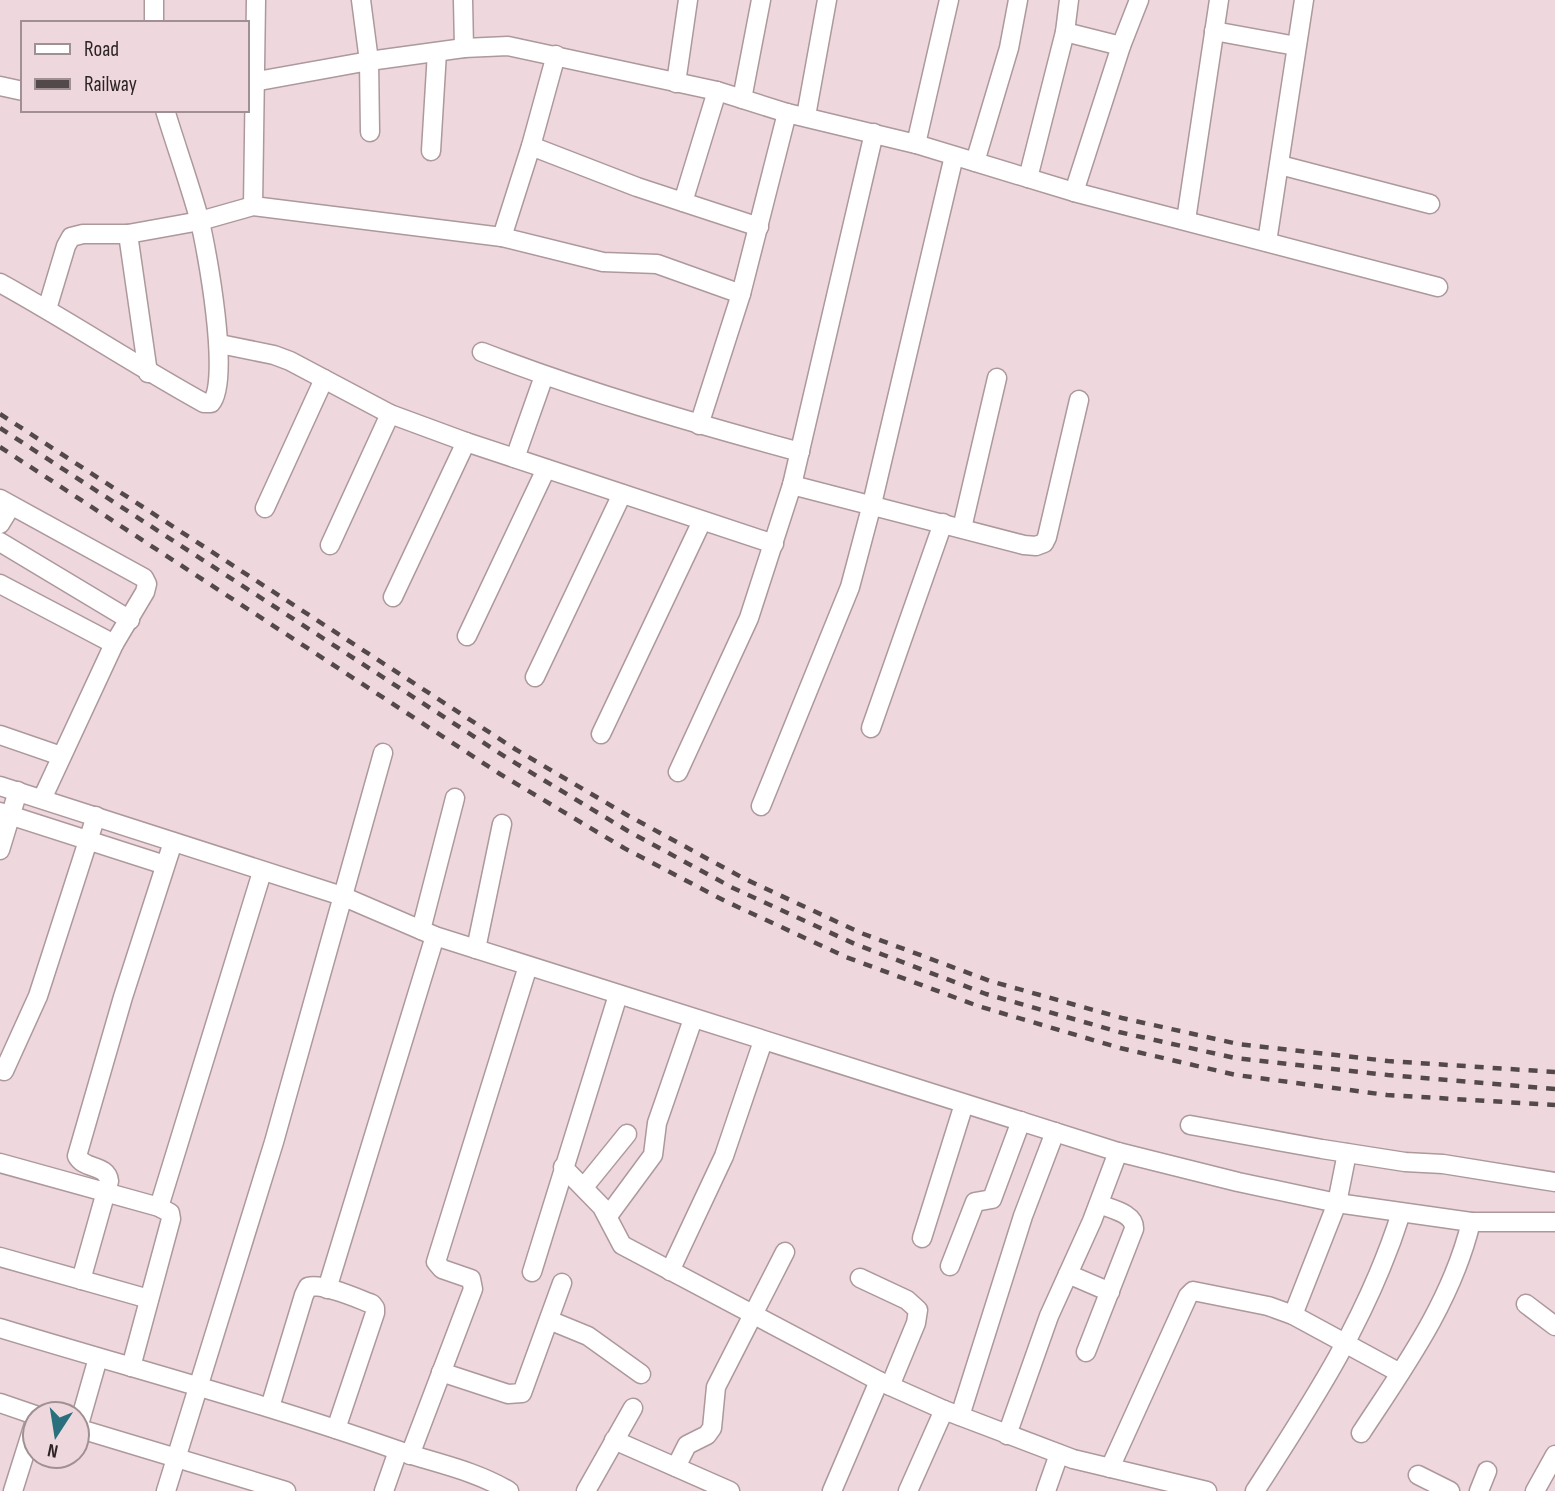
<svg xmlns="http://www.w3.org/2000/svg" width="1555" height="1491" font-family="'Sofia Sans Condensed',sans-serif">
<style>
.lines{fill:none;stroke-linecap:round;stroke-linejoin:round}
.minor-casing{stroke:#ad989c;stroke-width:21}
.minor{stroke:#fff;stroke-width:18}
.rail{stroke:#53484a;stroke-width:4.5;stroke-dasharray:9 9;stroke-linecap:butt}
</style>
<rect width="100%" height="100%" fill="#efd8dd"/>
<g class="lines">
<defs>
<g id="minor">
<polyline points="154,0 154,23"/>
<polyline points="361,0 369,61 370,132"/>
<polyline points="463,0 464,48"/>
<polyline points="1214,31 1296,46"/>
<polyline points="1065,32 1121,46"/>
<polyline points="247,83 369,61 464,48 508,46 717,91 787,113 916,144 1074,192 1438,287"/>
<polyline points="676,83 688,0"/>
<polyline points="0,86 23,91"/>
<polyline points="742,99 761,0"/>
<polyline points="806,116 827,0"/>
<polyline points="916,144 949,0"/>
<polyline points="531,146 637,187 759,227"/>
<polyline points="431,151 437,52"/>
<polyline points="975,162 1009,48 1018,0"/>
<polyline points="1280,165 1430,204"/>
<polyline points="1028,178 1065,32 1069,0"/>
<polyline points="1074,192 1121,46 1139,0"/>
<polyline points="683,202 717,91"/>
<polyline points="253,206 256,0"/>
<polyline points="1186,220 1219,0"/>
<polyline points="128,234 148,373"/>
<polyline points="502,237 531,146 556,55"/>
<polyline points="1267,242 1304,0"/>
<path d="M0 283C69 321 135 365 204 403H211C231 382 207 249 199 218 189 182 176 146 165 110"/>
<polyline points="47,309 66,246 71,237 83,234 128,234 200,221 253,206 502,237 603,262 657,264 741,294"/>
<polyline points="220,344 274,355 290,361 390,414 466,442 774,544"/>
<path d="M482 352C586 392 693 423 800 452"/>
<polyline points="699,425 741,294 787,113"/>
<polyline points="515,458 544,376"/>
<polyline points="792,485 1024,545 1036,546 1044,543 1047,537 1079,400"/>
<polyline points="0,499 144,578 147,584 145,592 114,644 42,799"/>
<polyline points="265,508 324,379"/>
<polyline points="0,524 11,506"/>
<polyline points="962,528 997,378"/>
<polyline points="0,542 130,620"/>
<polyline points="330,545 390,414"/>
<polyline points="0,584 114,644"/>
<polyline points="393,597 466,442"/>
<polyline points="467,636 546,469"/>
<polyline points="535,677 622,494"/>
<polyline points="871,728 943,523"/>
<polyline points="601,734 702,521"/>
<polyline points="0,735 61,756"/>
<polyline points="678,772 749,618 792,485 874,133"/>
<polyline points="0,786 342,896 435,936 1118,1152 1238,1182 1337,1203 1471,1222 1555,1222"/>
<polyline points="761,806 850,587 872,504 954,156"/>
<polyline points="0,812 165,865"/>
<polyline points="0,850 18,791"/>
<polyline points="421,930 455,798"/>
<polyline points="476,949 502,824"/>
<polyline points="4,1071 38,996 96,816"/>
<polyline points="1190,1125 1322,1149 1405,1162 1443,1164 1555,1182"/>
<polyline points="0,1163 159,1207 170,1213 171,1219 131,1367"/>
<polyline points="563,1167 602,1207 622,1245 879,1381 944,1410 1073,1459 1207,1491"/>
<polyline points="584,1187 627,1134"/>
<polyline points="159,1207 262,872"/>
<polyline points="608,1216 653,1155 657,1123 693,1019"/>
<polyline points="922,1238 964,1104"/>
<polyline points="0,1257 149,1299"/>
<polyline points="950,1266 975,1202 992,1199 1021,1121"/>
<polyline points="670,1271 724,1156 763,1041"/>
<polyline points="532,1272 618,995"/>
<polyline points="1068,1274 1110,1292"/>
<polyline points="860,1278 907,1300 918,1310 916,1323 890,1386"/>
<path d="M81 1280 109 1181C107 1164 84 1170 77 1156L123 997 173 842"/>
<polyline points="327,1289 435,936"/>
<polyline points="1526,1304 1555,1326"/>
<polyline points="1293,1315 1337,1203 1347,1153"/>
<polyline points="549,1320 588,1336 641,1374"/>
<path d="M0 1328C131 1368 264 1403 394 1449 433 1463 472 1469 509 1491"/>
<path d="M1086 1352 1134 1229C1135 1213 1111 1209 1099 1204"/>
<polyline points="441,1372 508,1394 522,1393 562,1283"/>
<polyline points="0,1403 35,1415"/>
<path d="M270 1407 304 1295 308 1287C323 1283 356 1298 372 1304L375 1308V1313L336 1429"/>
<polyline points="960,1416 1023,1216 1055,1132"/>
<polyline points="77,1428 286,1491"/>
<polyline points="78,1428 98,1358"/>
<path d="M1361 1433C1405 1366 1452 1301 1471 1222"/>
<polyline points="1007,1435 1049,1316 1092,1221 1118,1152"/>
<polyline points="614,1440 730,1491"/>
<polyline points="410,1455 473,1289 471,1279 442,1269 436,1262 528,966"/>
<polyline points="676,1467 687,1445 707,1435 712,1428 716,1387 785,1252"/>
<polyline points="1110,1468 1188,1296 1193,1291 1268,1306 1293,1315 1400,1373"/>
<polyline points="1418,1475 1450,1491"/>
<polyline points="13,1491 35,1421"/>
<polyline points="166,1491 274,1142 383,753"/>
<polyline points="384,1491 398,1451"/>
<polyline points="586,1491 633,1408"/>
<polyline points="832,1491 879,1381"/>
<polyline points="908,1491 944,1410"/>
<polyline points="1046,1491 1059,1454"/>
<path d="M1255 1491C1314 1400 1368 1317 1401 1213"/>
<polyline points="1479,1491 1487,1471"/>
<polyline points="1535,1491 1555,1455"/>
</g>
</defs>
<use href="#minor" class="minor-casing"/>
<use href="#minor" class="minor"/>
<g class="rail">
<polyline points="0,414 515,749 627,815 743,878 861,933 990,981 1122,1018 1238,1044 1388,1061 1555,1072"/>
<polyline points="0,428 507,758 628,831 733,888 855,944 986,994 1119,1032 1235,1058 1388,1075 1555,1089"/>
<polyline points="0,447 500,774 624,848 725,901 846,957 978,1006 1120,1048 1236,1075 1387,1095 1555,1105"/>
</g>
</g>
<rect x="21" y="21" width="228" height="91" fill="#efd8dd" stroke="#a19093" stroke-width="2"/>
<rect x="35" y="44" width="35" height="10" fill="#ffffff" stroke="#a19093" stroke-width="2"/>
<text x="84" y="56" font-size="21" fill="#2c2325">Road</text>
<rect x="35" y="79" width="35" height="10" fill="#53484a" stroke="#a19093" stroke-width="2"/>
<text x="84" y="91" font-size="21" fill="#2c2325">Railway</text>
<g transform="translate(56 1435) rotate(192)"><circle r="33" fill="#efd8dd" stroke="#a19093" stroke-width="2"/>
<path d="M0-5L12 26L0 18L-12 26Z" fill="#296f7d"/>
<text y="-10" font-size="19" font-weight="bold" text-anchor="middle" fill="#2c2325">N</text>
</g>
</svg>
